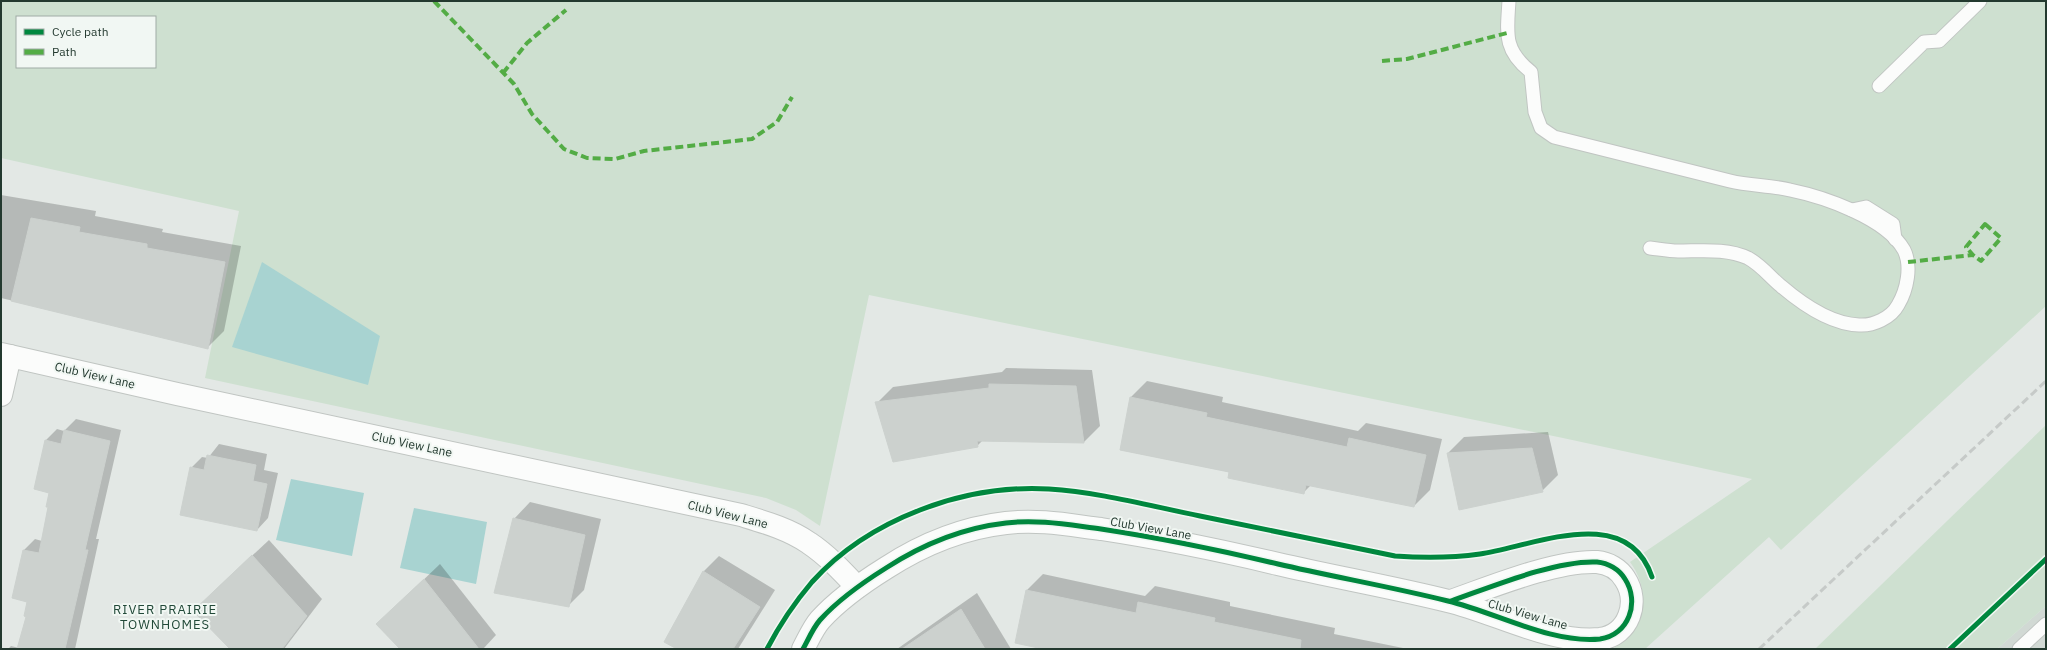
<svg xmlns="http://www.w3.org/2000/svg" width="2047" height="650" font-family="'IBM Plex Sans',sans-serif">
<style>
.built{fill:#d1d9d4}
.green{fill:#cee0d0;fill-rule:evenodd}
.water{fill:#a8d3d1}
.shadow{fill:#0003}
.building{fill:#ccd1ce;stroke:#ccd1ce}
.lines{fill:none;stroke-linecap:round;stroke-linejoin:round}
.service-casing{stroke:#c0c5c2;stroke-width:15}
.minor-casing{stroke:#c0c5c2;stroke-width:24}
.service{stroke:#fbfcfb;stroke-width:13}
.minor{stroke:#fbfcfb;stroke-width:22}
.rail{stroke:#c6cac8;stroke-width:3;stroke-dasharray:8 4;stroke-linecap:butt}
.quiet{stroke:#53ac45;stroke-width:4;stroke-dasharray:8 4;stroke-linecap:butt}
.cycleway-casing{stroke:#f1f7f3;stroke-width:8}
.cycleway{stroke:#00873e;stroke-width:5}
.labels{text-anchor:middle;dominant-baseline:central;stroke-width:4;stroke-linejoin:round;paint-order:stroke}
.street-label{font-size:12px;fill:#23392f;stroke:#f1f7f3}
.neighbourhood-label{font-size:13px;letter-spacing:1px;fill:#214938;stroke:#f1f7f3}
</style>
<rect width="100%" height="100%" fill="#e3e8e5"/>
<polygon class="built" points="2046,606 2046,649 1997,649"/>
<g class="green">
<path d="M1 1H2046V306L1781 550 1769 537 1645 649H1612C1646 630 1652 592 1630 562L1752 479 1563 438 869 295 820 526 796 510 766 498 205 378 239 211 1 158ZM17 17H155V67H17Z"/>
<polygon points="2046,425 2046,606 1997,649 1815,649"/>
</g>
<g class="water">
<polygon points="262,262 380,336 368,385 232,347"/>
<polygon points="291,479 364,493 352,556 276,540"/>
<polygon points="414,508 487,522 476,584 400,568"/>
</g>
<g class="shadow">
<polygon points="1,195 96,211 95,216 163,229 162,232 241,246 224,331 208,347 1,298"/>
<polygon points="1006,368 1092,370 1100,426 1084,442 983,440 977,446 877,403 893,387 1002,372"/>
<polygon points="1147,381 1223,397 1222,402 1358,431 1366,423 1442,439 1430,490 1414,506 1311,485 1304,492 1230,472 1121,450 1131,397"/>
<polygon points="76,419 121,430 96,539 99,539 75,649 8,649 11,646 19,648 27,616 28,601 13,598 24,550 35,539 42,541 51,492 46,440 57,429 64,431"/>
<polygon points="1548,432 1558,475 1542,491 1448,453 1464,437"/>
<polygon points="219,444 267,454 264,470 278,473 268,518 257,530 191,468 202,457 208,458"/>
<polygon points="530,502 601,519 584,590 568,606 514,519"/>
<polygon points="269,540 322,599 284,649 232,649 210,595"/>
<polygon points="719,556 775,590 738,649 679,649 703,572"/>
<polygon points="440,564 496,635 483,649 402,649 394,608"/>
<polygon points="1043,574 1145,596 1155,586 1230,602 1230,606 1335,628 1334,634 1408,649 1048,649 1027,590"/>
<polygon points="977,593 1011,649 897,649"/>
</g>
<g class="building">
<polygon points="31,218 80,227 79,232 147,244 147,248 225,262 208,349 11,301"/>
<polygon points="989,384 1076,386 1084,443 977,441 978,447 893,462 875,402 989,388"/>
<polygon points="1130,397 1207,413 1206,417 1347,447 1349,438 1426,455 1414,507 1306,485 1304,494 1228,478 1229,472 1120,450"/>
<polygon points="64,430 110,441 85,550 88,550 65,649 17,649 26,617 24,616 27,602 12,598 23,550 39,553 48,507 46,507 49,493 34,489 45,440 61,444"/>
<polygon points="1532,448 1543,492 1459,510 1447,453"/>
<polygon points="207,455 256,465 253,481 267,484 257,531 180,515 190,467 204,470"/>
<polygon points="513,518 585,535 569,607 494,593"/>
<polygon points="252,555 307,616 282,649 230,649 193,611"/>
<polygon points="703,571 760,607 733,649 677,649 664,642"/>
<polygon points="424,579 479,649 400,649 376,624"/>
<polygon points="1026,590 1136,613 1138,602 1215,618 1214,622 1301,640 1300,649 1043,649 1015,643"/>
<polygon points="961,609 985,649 902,649"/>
</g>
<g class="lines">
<defs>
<g id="service">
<path d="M1509 1C1507 33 1503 50 1531 72L1535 112 1541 128 1554 137C1613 152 1672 166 1730 181 1750 186 1770 185 1790 190 1824 197 1886 218 1904 250 1912 266 1907 290 1898 305 1891 318 1873 326 1859 325 1830 324 1802 304 1781 286 1770 277 1761 265 1748 258 1727 248 1701 251 1678 251 1669 251 1659 249 1650 248"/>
<polyline points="1879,86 1924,42 1939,41 1980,1"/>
<polyline points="1852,210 1866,207 1893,224 1895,239"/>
<polyline points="2019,649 2046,624"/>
</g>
<g id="minor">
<path d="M1 354 177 394 741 515C764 522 789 529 809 543 827 555 842 571 857 587"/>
<polyline points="1,395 10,356"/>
<path d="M803 649C808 640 813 628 820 620 839 599 862 583 886 568 923 544 962 528 1006 523 1038 519 1069 525 1101 529 1160 538 1219 550 1278 564 1334 577 1392 587 1448 601 1495 612 1551 644 1600 639 1629 635 1640 602 1625 579 1619 569 1608 563 1597 562 1556 560 1491 587 1451 601"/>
</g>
</defs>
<use href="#service" class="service-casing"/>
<use href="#minor" class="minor-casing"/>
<use href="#service" class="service"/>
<use href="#minor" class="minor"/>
<polyline class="rail" points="1759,649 2046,381"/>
<g class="quiet">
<polyline points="434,1 514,84 532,114 564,149 587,158 615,159 644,151 752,139 777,122 792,97"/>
<polyline points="1382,61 1407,59 1507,33"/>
<polyline points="503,73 527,43 566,10"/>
<polygon points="1985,224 2001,238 1981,261 1973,255 1966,247"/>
<polyline points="1908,262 1973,255"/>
</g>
<defs>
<g id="cycleway">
<path d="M767 649C779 626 795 602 812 582 869 519 964 484 1049 489 1099 492 1150 506 1200 516 1265 529 1330 543 1395 556 1423 558 1452 558 1480 554 1534 546 1627 502 1652 577"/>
<path d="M803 649C808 640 813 628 820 620 839 599 862 583 886 568 923 544 962 528 1006 523 1038 519 1069 525 1101 529 1160 538 1219 550 1278 564 1334 577 1392 587 1448 601 1495 612 1551 644 1600 639 1629 635 1640 602 1625 579 1619 569 1608 563 1597 562 1556 560 1491 587 1451 601"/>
<polyline points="1950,649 2046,559"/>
</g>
</defs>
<use href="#cycleway" class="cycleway-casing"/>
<use href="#cycleway" class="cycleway"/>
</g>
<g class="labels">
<g class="street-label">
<text transform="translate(95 375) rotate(13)">Club View Lane</text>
<text transform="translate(412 444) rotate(12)">Club View Lane</text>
<text transform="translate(728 514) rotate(14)">Club View Lane</text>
<text transform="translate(1151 528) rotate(10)">Club View Lane</text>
<text transform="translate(1528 614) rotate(16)">Club View Lane</text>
</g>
<g class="neighbourhood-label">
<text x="165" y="609">RIVER PRAIRIE<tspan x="165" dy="15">TOWNHOMES</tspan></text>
</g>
</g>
<rect width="2047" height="650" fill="none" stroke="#23392f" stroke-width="4"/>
<rect x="16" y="16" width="140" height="52" fill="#f1f7f3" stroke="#9faba5"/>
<rect x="24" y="29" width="20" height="6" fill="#00873e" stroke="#9faba5"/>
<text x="52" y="36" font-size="12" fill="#23392f">Cycle path</text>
<rect x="24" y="49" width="20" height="6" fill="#53ac45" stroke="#9faba5"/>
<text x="52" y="56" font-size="12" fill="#23392f">Path</text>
</svg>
